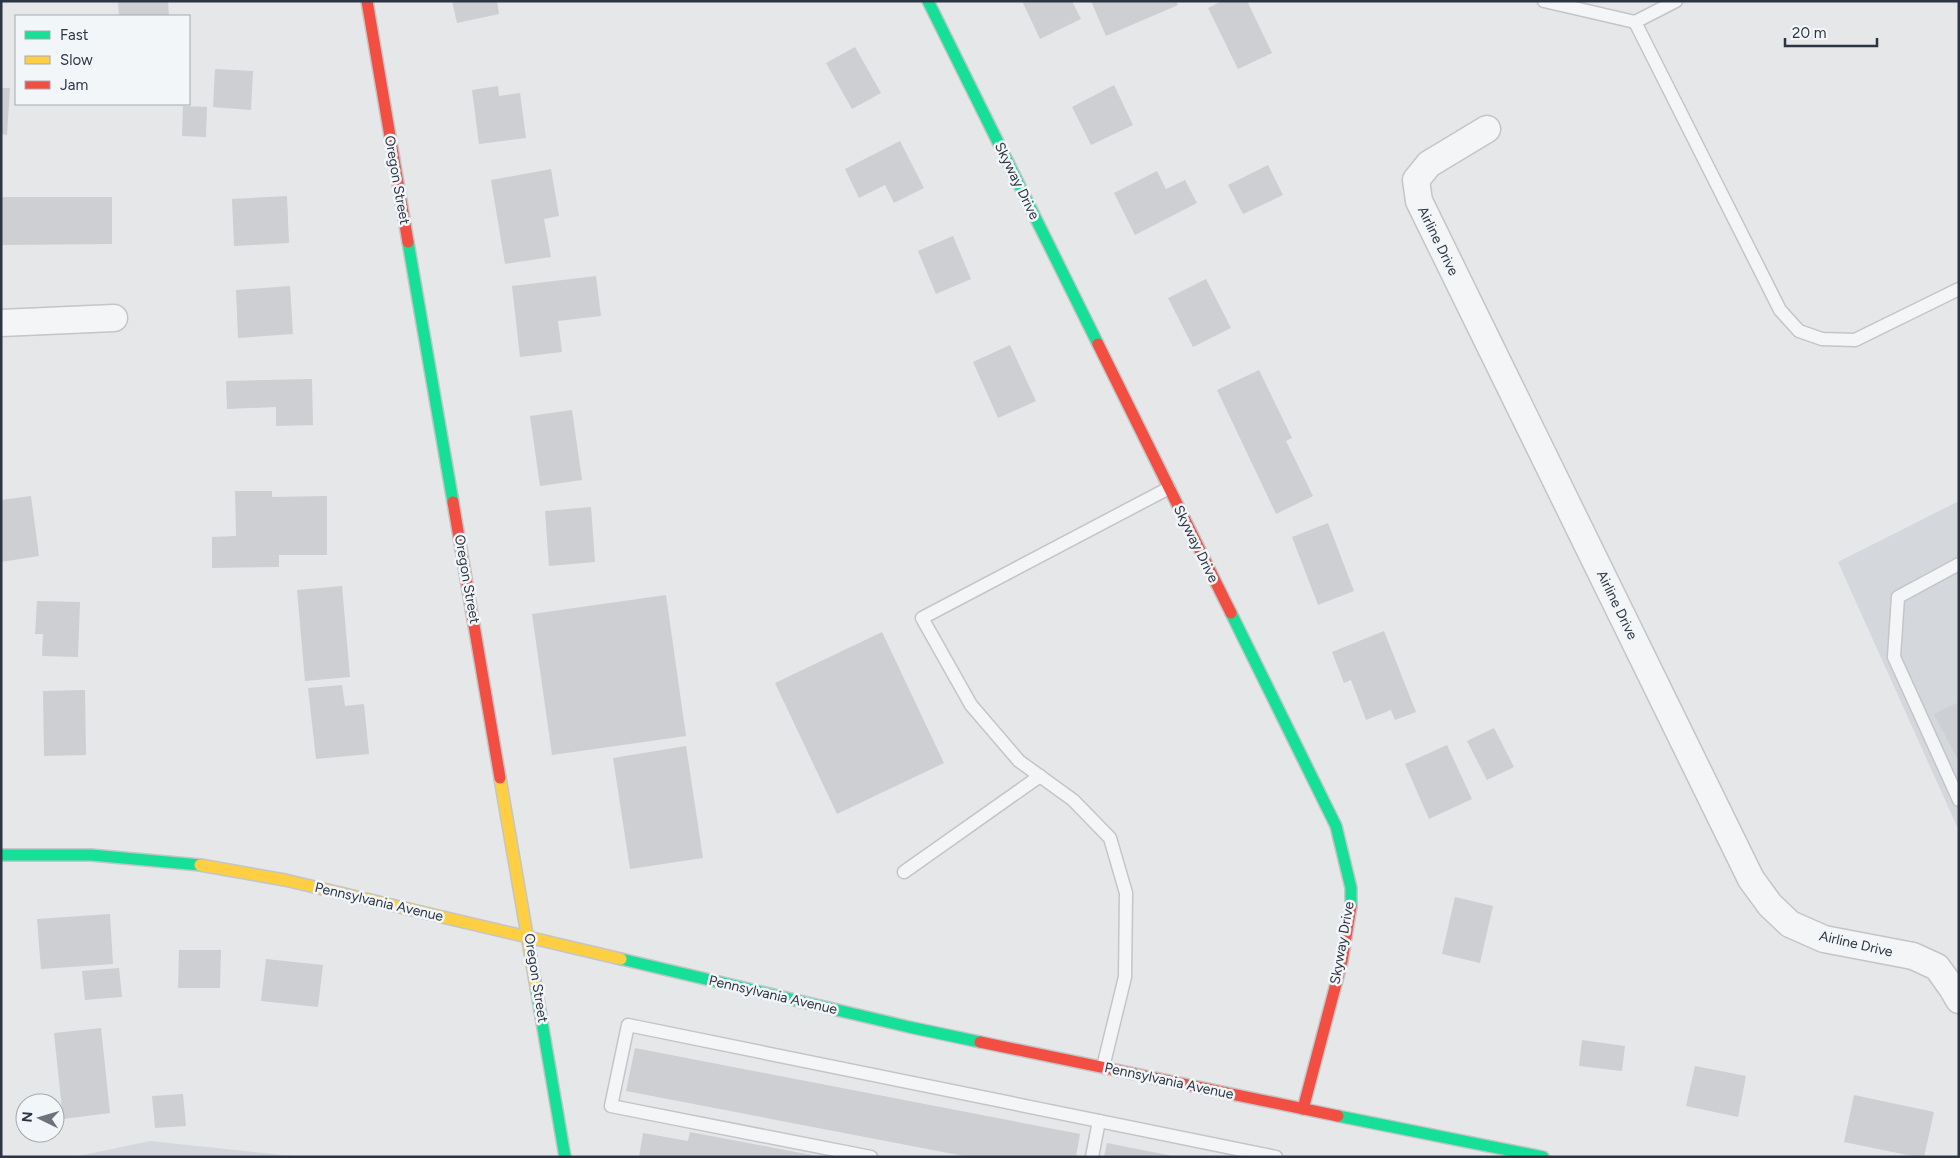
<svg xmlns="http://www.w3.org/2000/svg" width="1960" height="1158" font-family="Figtree,sans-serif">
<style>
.built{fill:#d4d7dc}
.building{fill:#cdcfd2}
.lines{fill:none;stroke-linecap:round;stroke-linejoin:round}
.lane-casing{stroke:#c3c5c7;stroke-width:15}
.street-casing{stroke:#c3c5c7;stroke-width:29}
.fast-casing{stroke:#c3c5c7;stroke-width:14}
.slow-casing{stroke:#c3c5c7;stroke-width:14}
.jam-casing{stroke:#c3c5c7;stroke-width:14}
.lane{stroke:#f4f5f6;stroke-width:12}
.street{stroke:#f4f5f6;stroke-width:26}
.fast{stroke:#16e098;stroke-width:11}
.slow{stroke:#ffcf43;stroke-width:11}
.jam{stroke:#f24e42;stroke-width:11}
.labels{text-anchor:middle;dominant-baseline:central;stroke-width:5;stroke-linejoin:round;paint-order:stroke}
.street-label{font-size:14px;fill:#2c3543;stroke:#f3f6f8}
</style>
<rect width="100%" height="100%" fill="#e5e7e9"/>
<g class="built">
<polygon points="1959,501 1959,831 1838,562"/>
<polygon points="150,1141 301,1157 74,1157"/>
</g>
<g class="building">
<polygon points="118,1 168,1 169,16 119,16"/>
<polygon points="452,1 497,1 499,14 457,23"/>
<polygon points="1022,1 1072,1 1081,19 1040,39"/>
<polygon points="1091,1 1176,1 1178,5 1106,36"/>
<polygon points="1222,1 1247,1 1272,53 1238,69 1208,8"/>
<polygon points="855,47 881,93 852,109 826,63"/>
<polygon points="215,69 253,71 251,110 213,107"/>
<polygon points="1114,85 1133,125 1091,145 1072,107"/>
<polygon points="498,86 499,96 520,93 526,138 479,144 472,90"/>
<polygon points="1,88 10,88 7,135 1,134"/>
<polygon points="183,106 207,107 206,137 182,136"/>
<polygon points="900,141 924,188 894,203 885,185 859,198 845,169"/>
<polygon points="1268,165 1283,195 1243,214 1228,185"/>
<polygon points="551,169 559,216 544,219 551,257 505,264 491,180"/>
<polygon points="1157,171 1166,189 1185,180 1197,203 1135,235 1114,193"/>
<polygon points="287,196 289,243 234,246 232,199"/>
<polygon points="1,197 112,197 112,244 1,245"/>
<polygon points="953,236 971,279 936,294 918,251"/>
<polygon points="596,276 601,316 558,321 562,352 520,357 512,286"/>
<polygon points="1206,279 1231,328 1193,347 1168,298"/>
<polygon points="290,286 293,334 238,338 236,290"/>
<polygon points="1010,345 1036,401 998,418 973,362"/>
<polygon points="1259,370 1292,438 1286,441 1313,496 1276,514 1217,390"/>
<polygon points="312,379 313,425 276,426 276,407 227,409 226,381"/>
<polygon points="572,410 582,480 540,486 530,416"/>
<polygon points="235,491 272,491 272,497 327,496 327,555 279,555 279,567 212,568 212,537 236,536"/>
<polygon points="31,496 39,556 1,562 1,500"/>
<polygon points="591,507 595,562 549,566 545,511"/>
<polygon points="1328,523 1354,591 1318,605 1292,537"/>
<polygon points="342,586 350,677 305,681 297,590"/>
<polygon points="666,595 686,736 552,755 532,614"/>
<polygon points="37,601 80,602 78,657 42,656 43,634 35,634"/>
<polygon points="1384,631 1416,712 1395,720 1391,710 1366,720 1351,680 1344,683 1332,652"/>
<polygon points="882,632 944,763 837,814 775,683"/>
<polygon points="342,685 345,706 364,704 369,754 316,759 308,688"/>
<polygon points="85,690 86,755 44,756 43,691"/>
<polygon points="1959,702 1959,762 1934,714"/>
<polygon points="1494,728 1514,767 1487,780 1467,741"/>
<polygon points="1447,745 1472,799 1429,819 1405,764"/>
<polygon points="686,746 703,858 630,869 613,758"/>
<polygon points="1455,897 1493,906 1480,963 1442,954"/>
<polygon points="110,914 113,964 41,969 37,919"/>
<polygon points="179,950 221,950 220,988 178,988"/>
<polygon points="266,959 323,965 318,1007 261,1001"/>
<polygon points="119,968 122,997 85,1000 82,971"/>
<polygon points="101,1028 110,1113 63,1119 54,1033"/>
<polygon points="1582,1040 1625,1046 1622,1071 1579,1066"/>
<polygon points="635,1048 1080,1134 1076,1157 969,1157 626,1091"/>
<polygon points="1695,1066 1746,1076 1738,1117 1686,1106"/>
<polygon points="183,1094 186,1126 155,1128 152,1096"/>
<polygon points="1854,1095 1934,1112 1924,1157 1917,1157 1844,1142"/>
<polygon points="690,1132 817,1156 816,1157 639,1157 643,1133 688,1141"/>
<polygon points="1107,1143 1173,1156 1173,1157 1104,1157"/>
</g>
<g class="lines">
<defs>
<g id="lane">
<polyline points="1544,1 1635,22 1676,1"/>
<polyline points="1635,22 1780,310 1799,331 1822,339 1855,340 1959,289"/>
<polyline points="1959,564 1898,597 1894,657 1959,800"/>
<polyline points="904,872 1040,776"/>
<polyline points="1103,1067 1125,977 1126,893 1110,838 1073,800 1019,761 971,705 922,618 1169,488"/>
<polyline points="871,1157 611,1106 628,1025 1276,1157"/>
<polyline points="1092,1157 1099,1121"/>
</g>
<g id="street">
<polyline points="1487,129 1429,164 1416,180 1419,201 1751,879 1770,905 1790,924 1824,939 1913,956 1937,967 1952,988 1959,1000"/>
<polyline points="1,323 114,318"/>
</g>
<g id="fast">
<polyline points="928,1 1098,344"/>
<polyline points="408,242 453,502"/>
<polyline points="1231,613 1336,826 1351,888 1351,906"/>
<polyline points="1,855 91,855 200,865"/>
<polyline points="621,959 909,1027 980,1042"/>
<polyline points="536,987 565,1157"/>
<polyline points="1338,1116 1543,1157"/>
</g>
<g id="slow">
<polyline points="500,778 536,987"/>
<polyline points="200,865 285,880 621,959"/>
</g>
<g id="jam">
<polyline points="367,1 408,242"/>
<polyline points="1098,344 1231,613"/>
<polyline points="453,502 500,778"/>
<polyline points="980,1042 1338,1116"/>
<polyline points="1303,1109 1342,961 1351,906"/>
</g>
</defs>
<use href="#lane" class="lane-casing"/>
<use href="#street" class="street-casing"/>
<use href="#fast" class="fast-casing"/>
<use href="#slow" class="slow-casing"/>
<use href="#jam" class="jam-casing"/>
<use href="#lane" class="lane"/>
<use href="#street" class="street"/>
<use href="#fast" class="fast"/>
<use href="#slow" class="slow"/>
<use href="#jam" class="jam"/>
</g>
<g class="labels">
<g class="street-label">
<text transform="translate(397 180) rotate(80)">Oregon Street</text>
<text transform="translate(1017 181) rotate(64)">Skyway Drive</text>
<text transform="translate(1438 241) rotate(64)">Airline Drive</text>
<text transform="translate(1196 544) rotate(64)">Skyway Drive</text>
<text transform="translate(467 579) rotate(80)">Oregon Street</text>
<text transform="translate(1617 605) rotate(64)">Airline Drive</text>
<text transform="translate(379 902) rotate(13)">Pennsylvania Avenue</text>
<text transform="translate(1342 943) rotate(-80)">Skyway Drive</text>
<text transform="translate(1856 944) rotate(13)">Airline Drive</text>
<text transform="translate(536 978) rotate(81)">Oregon Street</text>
<text transform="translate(773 995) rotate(13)">Pennsylvania Avenue</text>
<text transform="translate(1169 1081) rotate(12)">Pennsylvania Avenue</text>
</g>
</g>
<rect width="1960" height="1158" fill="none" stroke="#2c3543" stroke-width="5"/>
<rect x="15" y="15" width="175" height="90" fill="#f3f6f8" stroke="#a3a9b0"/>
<rect x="25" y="31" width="25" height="8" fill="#16e098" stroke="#a3a9b0"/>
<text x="60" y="40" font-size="15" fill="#2c3543">Fast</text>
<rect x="25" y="56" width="25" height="8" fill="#ffcf43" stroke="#a3a9b0"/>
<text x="60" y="65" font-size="15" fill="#2c3543">Slow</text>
<rect x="25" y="81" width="25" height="8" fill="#f24e42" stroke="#a3a9b0"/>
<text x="60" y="90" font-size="15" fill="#2c3543">Jam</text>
<g transform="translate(40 1118) rotate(275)"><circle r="24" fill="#f3f6f8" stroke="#a3a9b0"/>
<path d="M0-4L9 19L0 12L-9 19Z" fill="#6d737d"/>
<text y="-8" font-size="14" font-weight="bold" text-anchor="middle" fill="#2c3543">N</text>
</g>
<path d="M1785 38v8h92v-8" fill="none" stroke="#2c3543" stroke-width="2.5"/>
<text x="1792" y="38" font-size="15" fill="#2c3543" stroke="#f3f6f8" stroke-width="4" paint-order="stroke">20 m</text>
</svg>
